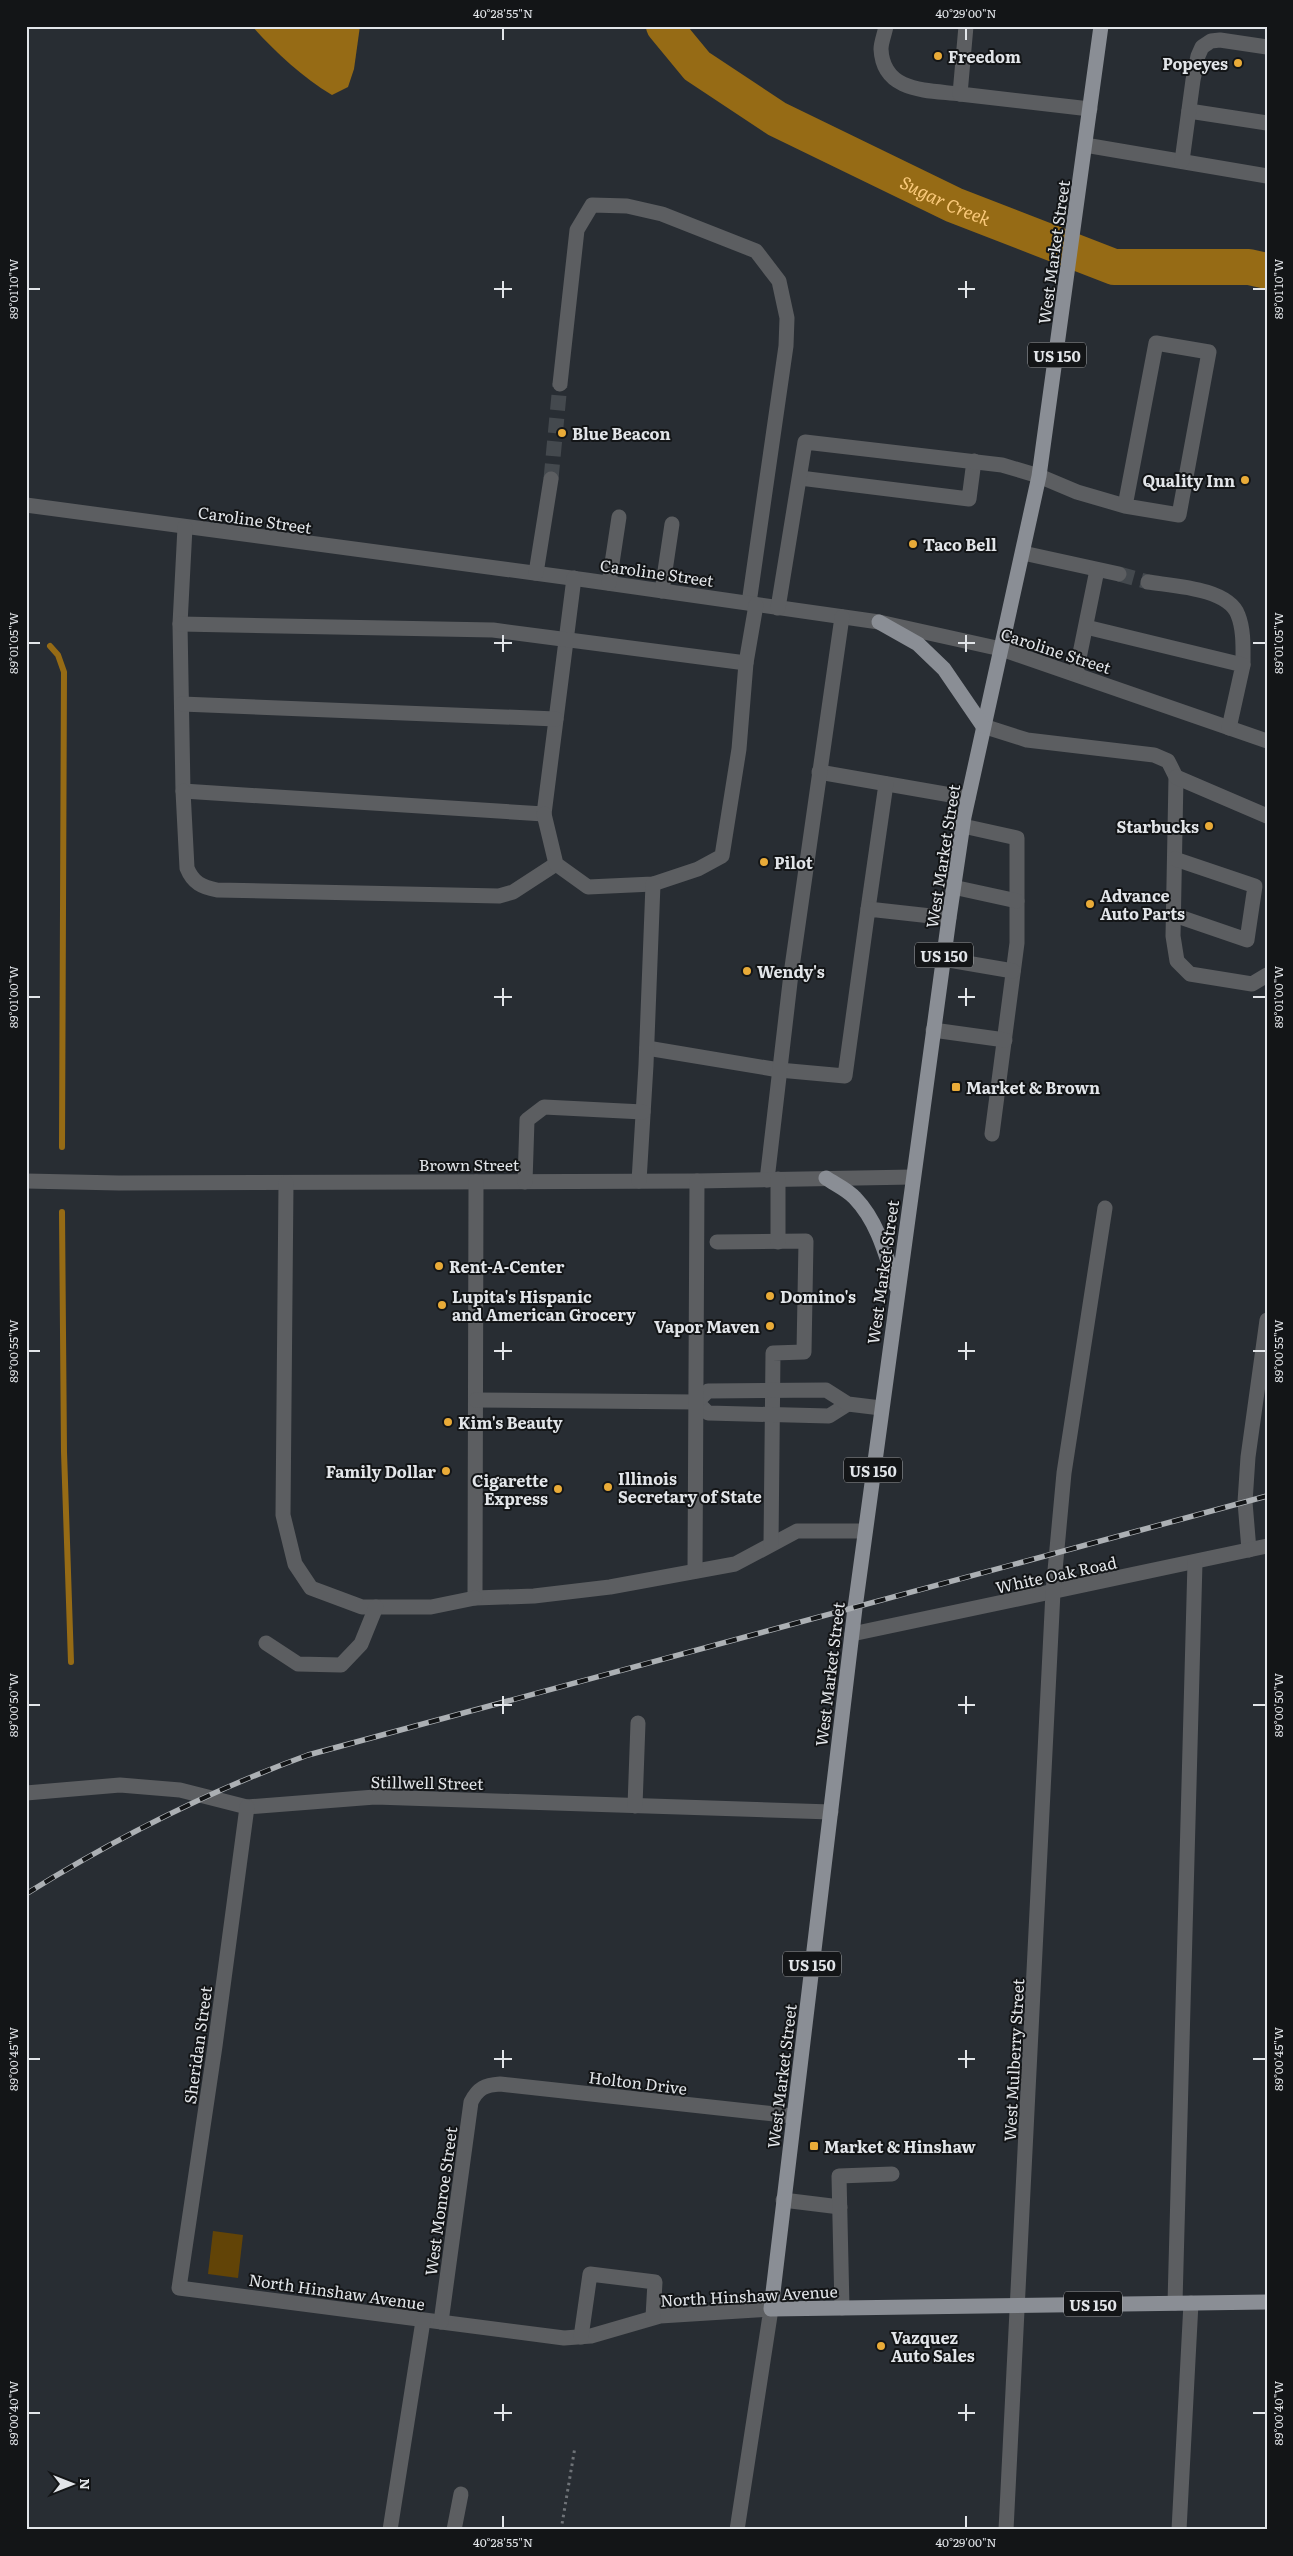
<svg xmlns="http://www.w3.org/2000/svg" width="1293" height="2556" font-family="Literata,serif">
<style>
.green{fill:#624407}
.water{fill:#966b15}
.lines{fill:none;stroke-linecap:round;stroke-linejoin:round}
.stream{stroke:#966b15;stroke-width:6}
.river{stroke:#966b15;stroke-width:36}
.minor-tunnel{stroke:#44494e;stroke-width:15;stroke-dasharray:15 8;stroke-linecap:butt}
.path{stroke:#6f7378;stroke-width:3;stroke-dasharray:2.5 4;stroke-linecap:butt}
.minor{stroke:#5c5e61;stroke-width:15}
.major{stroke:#8a8e95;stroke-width:15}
.rail-casing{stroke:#acb0b4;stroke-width:5.5}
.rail{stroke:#131517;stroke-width:4;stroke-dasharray:11;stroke-linecap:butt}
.ticks{fill:none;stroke:#e2e5e9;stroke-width:2}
.poi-dot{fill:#e9ab38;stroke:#131517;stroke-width:2}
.labels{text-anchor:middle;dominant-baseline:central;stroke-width:4;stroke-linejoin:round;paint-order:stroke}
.shield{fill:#131517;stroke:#a4a7aa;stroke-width:1}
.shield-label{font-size:15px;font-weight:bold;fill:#e2e5e9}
.poi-label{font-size:16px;font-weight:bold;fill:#e2e5e9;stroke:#131517;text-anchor:start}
.street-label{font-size:16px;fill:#e2e5e9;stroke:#131517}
.water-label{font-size:18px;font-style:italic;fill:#fac97a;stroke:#131517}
.neatline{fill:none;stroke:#e2e5e9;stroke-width:2}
.ticks-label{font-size:12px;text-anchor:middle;fill:#e2e5e9}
</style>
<rect width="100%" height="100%" fill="#282d33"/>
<polygon class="green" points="213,2231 243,2235 238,2278 208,2274"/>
<path class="water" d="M252 26H360L354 69 348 87 332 95C302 77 275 52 252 26Z"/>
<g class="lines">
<g class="stream">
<polyline points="50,646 58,655 64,672 62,1147"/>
<polyline points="62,1212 64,1452 71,1662"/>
</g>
<path class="river" id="s1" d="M664 26 697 66 777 119 954 205 1114 267H1249L1267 271"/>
<g class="minor-tunnel">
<polyline points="551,479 560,384"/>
<polyline points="1119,574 1148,582"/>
</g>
<polyline class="path" points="561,2530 575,2447"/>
<g class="minor">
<path d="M886 26C885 33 881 42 881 49 883 93 928 90 960 94"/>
<polyline points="966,26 960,94 1090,109"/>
<polyline points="1189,111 1267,123"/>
<polyline points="1085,145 1267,176"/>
<polyline points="1182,161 1193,80 1198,56 1202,47 1211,41 1220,40 1267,47"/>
<polyline points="560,384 577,230 592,205 627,206 662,214 756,251 779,281 787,318 786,346 749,603"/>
<polyline points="800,478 969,499 974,461"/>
<polyline points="26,505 586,580 879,622 1001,649 1267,741"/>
<polyline points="185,527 180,624 183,791 544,814 574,578"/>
<polyline points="1023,553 1119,574"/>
<polyline points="536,573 551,479"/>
<path d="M1148 582C1173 586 1228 588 1238 615 1244 630 1243 648 1243 665"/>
<polyline points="609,583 619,517"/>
<polyline points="662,591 672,524"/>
<polyline points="778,608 805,442 1002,465 1039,476 1077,492 1125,506 1179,515 1209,352 1156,343 1125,506"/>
<polyline points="180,624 493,630 746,663"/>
<polyline points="1086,627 1243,665 1229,728"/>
<polyline points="1076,673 1097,570"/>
<polyline points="182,704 556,719"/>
<polyline points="983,726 1027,740 1154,755 1168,761 1176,777 1173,936 1177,961 1190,974 1252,984 1267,975"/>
<polyline points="819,772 968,798"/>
<polyline points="1176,777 1267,816"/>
<path d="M183 791 187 868C193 883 202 887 217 890L499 896 513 892 556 864"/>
<polyline points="544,814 556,864 588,887 653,884 698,869 722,856 739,749 746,663 756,605"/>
<polyline points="963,826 1017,838 1017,943 992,1134"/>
<polyline points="953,887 1017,901"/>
<polyline points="868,909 886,784"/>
<polyline points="1174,915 1247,940 1255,886 1175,859"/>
<polyline points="943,959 1013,971"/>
<polyline points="933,1030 1005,1040"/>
<polyline points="647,1048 779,1070 845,1076 868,909 949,918"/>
<polyline points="767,1180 791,974 842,617"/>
<polyline points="26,1181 119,1183 697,1181 913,1177"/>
<polyline points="639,1181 646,1065 653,884"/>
<polyline points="476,1182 475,1598 534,1596 610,1587 735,1564 797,1531 865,1531"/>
<polyline points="525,1182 527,1120 544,1107 643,1112"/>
<polyline points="286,1183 283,1515 295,1564 311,1588 362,1607 431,1607 475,1598"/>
<polyline points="717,1242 806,1241 804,1352 773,1353 771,1544"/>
<polyline points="778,1242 778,1179"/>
<polyline points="476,1400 697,1402 708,1413 829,1416 848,1404"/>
<polyline points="697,1402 708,1391 826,1390 848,1404 881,1408"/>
<polyline points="1249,1550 1245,1502 1248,1457 1267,1320"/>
<polyline points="695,1571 697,1181"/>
<polyline points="852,1634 1267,1546"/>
<polyline points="266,1643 298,1664 341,1665 361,1644 376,1607"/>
<polyline points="26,1793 120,1785 180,1790 247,1807 375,1797 831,1812"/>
<polyline points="635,1806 638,1723"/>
<polyline points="247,1807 215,2046 179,2288 564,2338 591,2336 660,2316 771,2309 737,2530"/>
<polyline points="783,2200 840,2207"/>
<polyline points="1175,2303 1195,1562"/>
<polyline points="842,2308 839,2176 892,2174"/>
<path d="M441 2322 471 2102C478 2088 485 2085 500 2084L793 2116"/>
<polyline points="581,2337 590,2274 655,2282 653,2317"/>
<polyline points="390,2530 423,2321"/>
<polyline points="454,2530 461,2494"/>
<polyline points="1006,2530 1053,1592 1064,1473 1105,1208"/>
<polyline points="1179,2530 1191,2303"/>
</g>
<g class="major">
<polyline points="1101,26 1039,476 964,817 949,918 855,1608 771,2309 1267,2302"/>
<polyline points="879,622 918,644 944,669 983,726"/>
<path d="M826 1178C835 1184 848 1190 855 1198 878 1222 886 1255 896 1286"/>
</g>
<defs>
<path id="rail" d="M26 1894C116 1838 209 1791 308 1755L1267 1496"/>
</defs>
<use href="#rail" class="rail-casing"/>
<use href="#rail" class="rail"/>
</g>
<path class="ticks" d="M503 28V40M966 28V40M503 281V298M966 281V298M28 289H40M494 289H512M958 289H975M1253 289H1266M503 635V652M966 635V652M28 643H40M494 643H512M958 643H975M1253 643H1266M503 988V1006M966 988V1006M28 997H40M494 997H512M958 997H975M1253 997H1266M503 1342V1360M966 1342V1360M28 1351H40M494 1351H512M958 1351H975M1253 1351H1266M503 1696V1714M966 1696V1714M28 1705H40M494 1705H512M958 1705H975M1253 1705H1266M503 2050V2068M966 2050V2068M28 2059H40M494 2059H512M958 2059H975M1253 2059H1266M503 2404V2421M966 2404V2421M28 2413H40M494 2413H512M958 2413H975M1253 2413H1266M503 2516V2528M966 2516V2528"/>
<g class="poi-dot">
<circle cx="938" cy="56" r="5"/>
<circle cx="1238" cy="63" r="5"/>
<circle cx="562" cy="433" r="5"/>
<circle cx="1245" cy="480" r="5"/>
<circle cx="913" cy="544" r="5"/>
<circle cx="1209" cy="826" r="5"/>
<circle cx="764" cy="862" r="5"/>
<circle cx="1090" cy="904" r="5"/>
<circle cx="747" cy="971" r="5"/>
<rect x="951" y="1082" width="10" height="10" rx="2.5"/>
<circle cx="439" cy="1266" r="5"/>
<circle cx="770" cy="1296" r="5"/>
<circle cx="442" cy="1305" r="5"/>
<circle cx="770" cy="1326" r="5"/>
<circle cx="448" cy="1422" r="5"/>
<circle cx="446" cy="1471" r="5"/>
<circle cx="608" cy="1487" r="5"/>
<circle cx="558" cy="1489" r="5"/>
<rect x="809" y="2141" width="10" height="10" rx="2.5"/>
<circle cx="881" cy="2346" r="5"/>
</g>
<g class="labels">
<g class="shield">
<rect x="1028" y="342.5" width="58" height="25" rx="4"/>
<rect x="915" y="942.5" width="58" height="25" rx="4"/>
<rect x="844" y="1457.5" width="58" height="25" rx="4"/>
<rect x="783" y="1951.5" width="58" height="25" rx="4"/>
<rect x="1064" y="2291.5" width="58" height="25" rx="4"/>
</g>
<g class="shield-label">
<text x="1057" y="355">US 150</text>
<text x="944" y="955">US 150</text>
<text x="873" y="1470">US 150</text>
<text x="812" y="1964">US 150</text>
<text x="1093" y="2304">US 150</text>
</g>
<g class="poi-label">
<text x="948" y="56">Freedom</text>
<text x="1228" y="63" text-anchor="end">Popeyes</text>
<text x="572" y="433">Blue Beacon</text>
<text x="1235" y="480" text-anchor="end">Quality Inn</text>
<text x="923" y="544">Taco Bell</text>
<text x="1199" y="826" text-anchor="end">Starbucks</text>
<text x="774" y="862">Pilot</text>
<text x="1100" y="895">Advance<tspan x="1100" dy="18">Auto Parts</tspan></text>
<text x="757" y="971">Wendy's</text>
<text x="966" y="1087">Market &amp; Brown</text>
<text x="449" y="1266">Rent-A-Center</text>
<text x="452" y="1296">Lupita's Hispanic<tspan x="452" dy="18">and American Grocery</tspan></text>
<text x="780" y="1296">Domino's</text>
<text x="760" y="1326" text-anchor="end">Vapor Maven</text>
<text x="458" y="1422">Kim's Beauty</text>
<text x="436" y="1471" text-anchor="end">Family Dollar</text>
<text x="618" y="1478">Illinois<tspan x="618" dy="18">Secretary of State</tspan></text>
<text x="548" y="1480" text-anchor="end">Cigarette<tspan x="548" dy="18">Express</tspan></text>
<text x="824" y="2146">Market &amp; Hinshaw</text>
<text x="891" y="2337">Vazquez<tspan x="891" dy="18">Auto Sales</tspan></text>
</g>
<g class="street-label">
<text transform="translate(1053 252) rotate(-82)">West Market Street</text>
<text transform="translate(255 519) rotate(8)">Caroline Street</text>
<text transform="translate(657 572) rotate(8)">Caroline Street</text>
<text transform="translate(1056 650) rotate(18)">Caroline Street</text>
<text transform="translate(942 856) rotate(-81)">West Market Street</text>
<text x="469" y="1164">Brown Street</text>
<text transform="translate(882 1272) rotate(-82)">West Market Street</text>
<text transform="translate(1056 1574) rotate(-12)">White Oak Road</text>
<text transform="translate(829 1674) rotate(-83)">West Market Street</text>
<text transform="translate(427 1782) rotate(1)">Stillwell Street</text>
<text transform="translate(197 2045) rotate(-82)">Sheridan Street</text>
<text transform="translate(1013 2060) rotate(-87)">West Mulberry Street</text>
<text transform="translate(781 2076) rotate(-83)">West Market Street</text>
<text transform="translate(638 2082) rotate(7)">Holton Drive</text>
<text transform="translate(440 2201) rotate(-82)">West Monroe Street</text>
<text transform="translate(337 2291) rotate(8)">North Hinshaw Avenue</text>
<text transform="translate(749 2295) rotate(-3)">North Hinshaw Avenue</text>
</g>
<g class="water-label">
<text stroke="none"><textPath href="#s1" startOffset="335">Sugar Creek</textPath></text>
</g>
</g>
<rect width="1293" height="2556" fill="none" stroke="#131517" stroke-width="55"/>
<g transform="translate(72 2484) rotate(90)" stroke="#131517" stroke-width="4" paint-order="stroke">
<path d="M0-4L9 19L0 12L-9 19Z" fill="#e2e5e9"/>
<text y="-8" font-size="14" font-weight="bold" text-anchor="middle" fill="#e2e5e9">N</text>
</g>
<rect x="28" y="28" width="1238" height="2500" class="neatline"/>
<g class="ticks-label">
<text x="503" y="18">40°28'55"N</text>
<text x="966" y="18">40°29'00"N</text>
<text transform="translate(1279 289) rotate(-90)" y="4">89°01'10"W</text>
<text transform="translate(14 289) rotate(-90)" y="4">89°01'10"W</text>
<text transform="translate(14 643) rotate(-90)" y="4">89°01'05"W</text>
<text transform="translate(1279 643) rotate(-90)" y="4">89°01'05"W</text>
<text transform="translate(1279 997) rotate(-90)" y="4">89°01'00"W</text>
<text transform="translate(14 997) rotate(-90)" y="4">89°01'00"W</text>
<text transform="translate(1279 1351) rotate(-90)" y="4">89°00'55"W</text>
<text transform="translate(14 1351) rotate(-90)" y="4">89°00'55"W</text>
<text transform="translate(14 1705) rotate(-90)" y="4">89°00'50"W</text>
<text transform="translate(1279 1705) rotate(-90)" y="4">89°00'50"W</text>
<text transform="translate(14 2059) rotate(-90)" y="4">89°00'45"W</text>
<text transform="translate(1279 2059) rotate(-90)" y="4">89°00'45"W</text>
<text transform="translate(1279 2413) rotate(-90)" y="4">89°00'40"W</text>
<text transform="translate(14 2413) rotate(-90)" y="4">89°00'40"W</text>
<text x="503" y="2547">40°28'55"N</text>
<text x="966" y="2547">40°29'00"N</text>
</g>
</svg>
